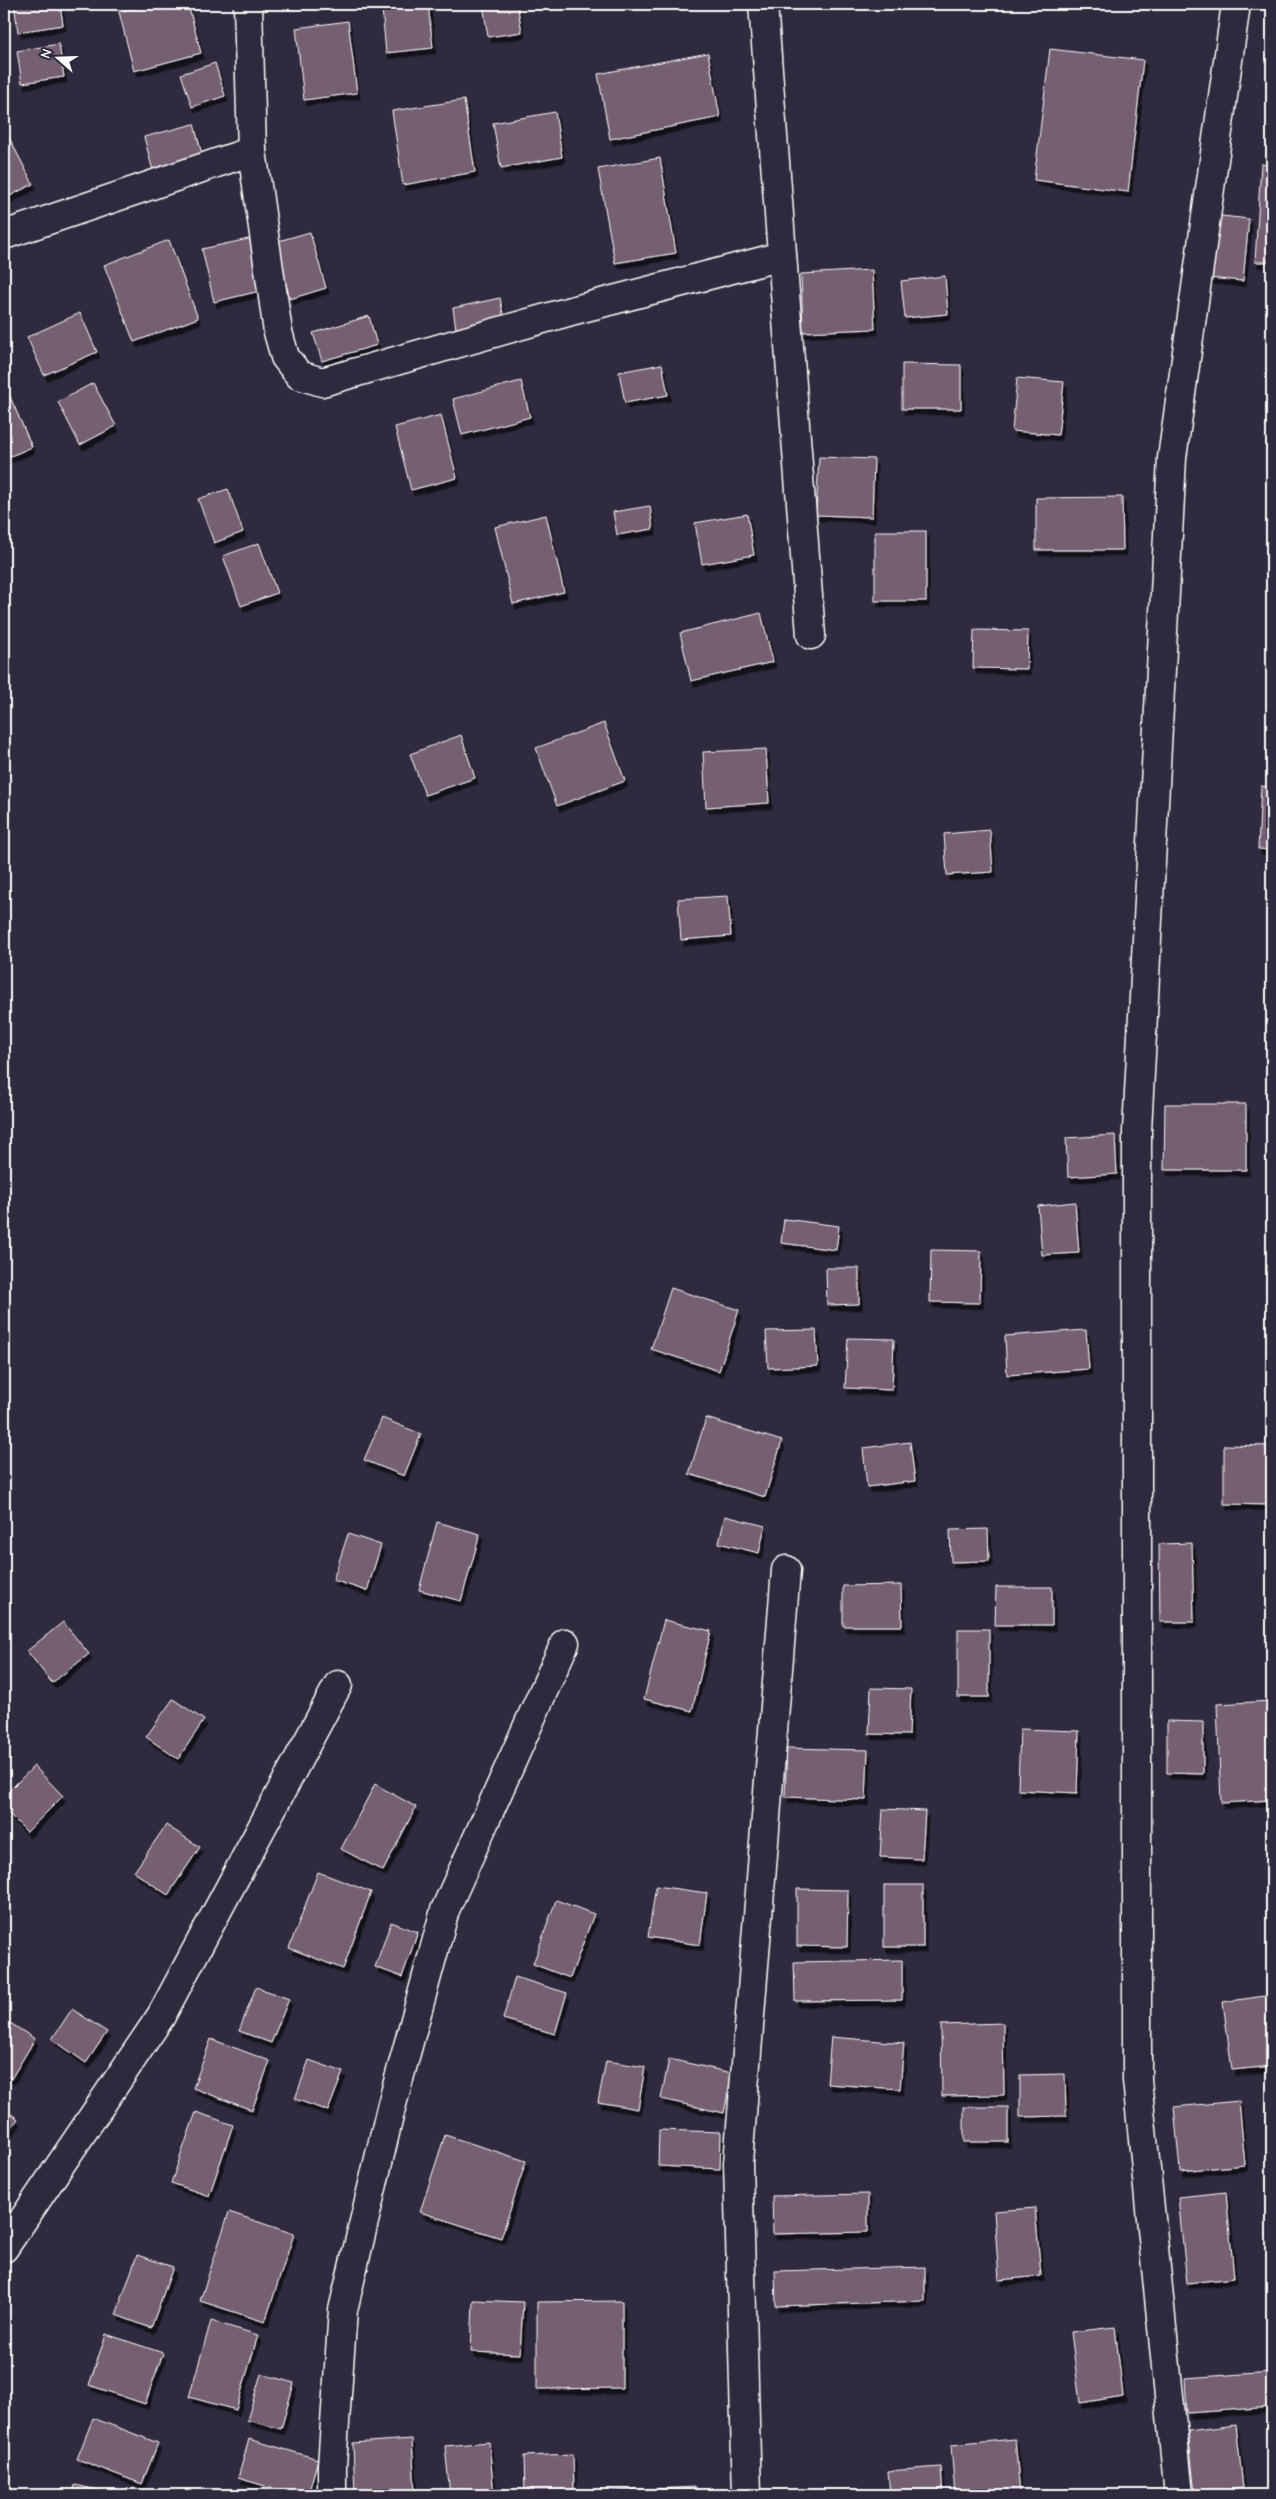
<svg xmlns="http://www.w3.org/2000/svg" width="1276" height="2499" font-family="'Comic Neue',sans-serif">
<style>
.building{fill:#755e72;stroke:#fff;filter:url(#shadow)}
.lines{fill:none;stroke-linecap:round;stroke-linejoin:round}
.street-casing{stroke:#fff;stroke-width:31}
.street{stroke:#2f2a3d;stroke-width:28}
</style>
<defs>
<filter id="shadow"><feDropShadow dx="3" dy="5.5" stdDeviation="0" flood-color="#0009"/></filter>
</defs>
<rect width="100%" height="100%" fill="#2f2a3d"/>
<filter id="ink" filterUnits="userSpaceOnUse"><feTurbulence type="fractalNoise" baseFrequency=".02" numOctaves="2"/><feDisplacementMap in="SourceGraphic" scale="10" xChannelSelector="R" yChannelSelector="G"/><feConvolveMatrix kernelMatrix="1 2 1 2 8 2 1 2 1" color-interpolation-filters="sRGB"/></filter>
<g filter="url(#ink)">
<g class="building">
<polygon points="14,4 60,4 63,25 18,32"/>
<polygon points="149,4 188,4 201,53 134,71 119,12"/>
<polygon points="428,4 433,48 386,53 382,9"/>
<polygon points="483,4 517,4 522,32 488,37"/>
<polygon points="348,21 357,93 304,100 296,28"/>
<polygon points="59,44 64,77 22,83 17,51"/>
<polygon points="1050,49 1143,60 1128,192 1034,180"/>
<polygon points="708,53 720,117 610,139 598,74"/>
<polygon points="215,63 225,96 192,107 181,74"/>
<polygon points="464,100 475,172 403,185 392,111"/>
<polygon points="555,112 562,157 501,168 493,123"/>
<polygon points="194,124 203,158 153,171 144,137"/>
<polygon points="4,128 33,184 4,199"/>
<polygon points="660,158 676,253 615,263 598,169"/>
<polygon points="1261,164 1272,165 1272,262 1255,262"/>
<polygon points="1213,215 1249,219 1243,281 1207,278"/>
<polygon points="310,232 326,288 290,299 275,242"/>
<polygon points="253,238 264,290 214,302 202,249"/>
<polygon points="169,240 198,318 134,342 104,265"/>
<polygon points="872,270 875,329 803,332 801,274"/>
<polygon points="945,276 948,314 905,318 901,281"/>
<polygon points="500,298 504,319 456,329 453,308"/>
<polygon points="80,313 97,352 44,375 27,337"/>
<polygon points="369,316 377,345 322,361 313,333"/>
<polygon points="662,364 668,395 625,403 619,372"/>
<polygon points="902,364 961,365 961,409 902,409"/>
<polygon points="1017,378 1064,382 1058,435 1012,431"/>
<polygon points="521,381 530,417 462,435 453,399"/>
<polygon points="93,383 116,426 80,445 58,402"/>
<polygon points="7,390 32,447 4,459 4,391"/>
<polygon points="441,415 457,478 411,490 395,427"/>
<polygon points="819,457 874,459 872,517 816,515"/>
<polygon points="228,489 243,532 214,543 198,499"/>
<polygon points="1122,497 1123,550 1036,550 1036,498"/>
<polygon points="650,506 653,529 617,535 613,512"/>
<polygon points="747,514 754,555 702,564 695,523"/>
<polygon points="546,515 564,592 513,604 495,527"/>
<rect x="875" y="531" width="51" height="70"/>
<polygon points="259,543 277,593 241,606 223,556"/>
<polygon points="761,613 773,662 691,681 680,633"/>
<polygon points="974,630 1028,631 1027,669 973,668"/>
<polygon points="604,723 625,781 557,806 536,748"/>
<polygon points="461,735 475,778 425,795 410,754"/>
<polygon points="766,749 769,803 706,807 703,752"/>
<polygon points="1261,786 1272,787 1272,850 1258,849"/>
<polygon points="990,830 993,872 947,875 944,834"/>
<polygon points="728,896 731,936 681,940 678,899"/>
<polygon points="1165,1104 1246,1104 1246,1170 1164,1170"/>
<polygon points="1115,1135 1117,1174 1068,1177 1066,1138"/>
<polygon points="1075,1202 1079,1253 1042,1255 1038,1206"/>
<polygon points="784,1219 839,1226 836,1250 781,1243"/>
<polygon points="931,1250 981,1251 980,1303 930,1302"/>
<polygon points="826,1268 859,1268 859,1304 827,1305"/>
<polygon points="671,1288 739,1310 719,1371 651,1349"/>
<polygon points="816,1330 818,1366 768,1368 766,1331"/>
<polygon points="1086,1330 1089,1369 1007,1375 1005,1336"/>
<polygon points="848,1338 894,1339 892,1390 845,1388"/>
<polygon points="382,1418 421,1434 404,1476 364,1460"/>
<polygon points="706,1418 782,1441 765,1497 689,1474"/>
<polygon points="910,1442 915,1481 867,1487 863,1448"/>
<polygon points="1224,1445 1272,1446 1272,1505 1224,1504"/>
<polygon points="725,1516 765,1526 759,1553 719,1543"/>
<polygon points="437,1522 480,1534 461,1601 419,1590"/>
<polygon points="988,1529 989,1561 951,1562 950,1530"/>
<polygon points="348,1534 381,1545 367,1591 333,1580"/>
<polygon points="1192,1543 1194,1622 1160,1622 1159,1544"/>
<polygon points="901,1585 902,1626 843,1626 843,1586"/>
<polygon points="996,1587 1052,1587 1052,1625 995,1625"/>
<polygon points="664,1620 711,1631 692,1711 644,1699"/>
<polygon points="63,1622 89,1654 52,1683 27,1651"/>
<rect x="958" y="1629" width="31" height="68"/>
<polygon points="871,1688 911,1689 909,1735 869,1734"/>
<polygon points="173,1699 204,1720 178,1759 146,1737"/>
<polygon points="1272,1701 1272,1800 1221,1803 1217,1704"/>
<polygon points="1167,1721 1203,1722 1203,1774 1167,1773"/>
<polygon points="1020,1729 1079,1731 1077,1793 1018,1790"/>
<polygon points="787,1748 868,1750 866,1800 785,1797"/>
<polygon points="34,1766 63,1796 27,1832 4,1809 4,1796"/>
<polygon points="375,1784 416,1807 383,1871 341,1849"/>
<polygon points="883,1809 925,1811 922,1859 880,1857"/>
<polygon points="166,1825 200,1847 168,1895 134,1872"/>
<polygon points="318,1872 371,1892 343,1969 289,1948"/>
<rect x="884" y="1885" width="39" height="62"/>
<polygon points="656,1886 707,1893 700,1945 648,1937"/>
<polygon points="797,1889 848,1890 847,1947 797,1946"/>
<polygon points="556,1900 594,1914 570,1978 533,1964"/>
<polygon points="391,1922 418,1932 402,1977 375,1967"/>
<polygon points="902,1960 902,2000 795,2001 794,1962"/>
<polygon points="515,1977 567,1993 555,2034 503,2019"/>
<polygon points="256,1987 289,1999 271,2043 239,2031"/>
<polygon points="1272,1995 1272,2066 1232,2070 1223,2002"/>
<polygon points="72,2009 107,2032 86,2063 52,2039"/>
<polygon points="4,2019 35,2039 11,2079 4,2074"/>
<polygon points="1003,2023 1004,2095 942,2096 941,2025"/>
<polygon points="831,2037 904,2043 900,2089 827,2084"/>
<polygon points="211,2039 270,2061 252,2110 193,2088"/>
<polygon points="669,2059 732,2073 724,2113 661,2099"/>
<polygon points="309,2060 343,2072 328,2111 295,2099"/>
<polygon points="606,2061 645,2067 638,2109 598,2102"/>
<polygon points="1065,2074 1066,2116 1020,2117 1020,2075"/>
<polygon points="1239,2101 1245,2165 1180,2171 1174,2107"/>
<rect x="964" y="2107" width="44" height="35"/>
<polygon points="4,2109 18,2119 4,2138"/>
<polygon points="196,2112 233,2125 209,2196 171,2183"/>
<polygon points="1272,2114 1272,2150 1269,2115"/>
<polygon points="659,2130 721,2132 720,2169 658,2166"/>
<polygon points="445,2135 526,2161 501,2238 420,2212"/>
<polygon points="1226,2192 1234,2278 1187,2283 1178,2197"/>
<polygon points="868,2194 868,2232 773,2234 772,2196"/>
<polygon points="1035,2208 1041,2276 999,2280 994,2211"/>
<polygon points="229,2212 294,2234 265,2322 200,2301"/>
<polygon points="137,2255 173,2267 151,2328 116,2315"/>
<polygon points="925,2267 925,2301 776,2306 775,2271"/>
<polygon points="473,2300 523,2302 520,2354 471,2352"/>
<polygon points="622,2301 622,2388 537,2389 537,2302"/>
<polygon points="211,2321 258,2335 236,2410 189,2397"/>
<polygon points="1115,2327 1123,2396 1080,2403 1071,2332"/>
<polygon points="106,2334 163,2353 145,2404 89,2385"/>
<polygon points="1272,2372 1272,2407 1187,2413 1185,2378"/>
<polygon points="261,2374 294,2383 281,2429 247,2420"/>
<polygon points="93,2418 158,2443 142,2484 77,2459"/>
<polygon points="1236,2425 1243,2488 1195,2494 1188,2431"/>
<polygon points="249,2439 318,2459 308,2495 296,2495 238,2478"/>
<polygon points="412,2439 415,2495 355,2495 353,2443"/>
<polygon points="1015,2439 1020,2495 955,2495 951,2445"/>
<polygon points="489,2442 494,2495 450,2495 445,2446"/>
<polygon points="573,2454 574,2493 696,2487 697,2495 525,2495 524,2456"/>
<polygon points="941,2467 943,2495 890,2495 888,2471"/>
<polygon points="75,2485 121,2495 73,2495"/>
</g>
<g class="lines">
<defs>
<g id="street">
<polyline points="248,4 252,151 278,332 285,357 299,375 322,382 571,311 782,256"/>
<polyline points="763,4 811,635"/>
<polyline points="4,235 252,151"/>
<polyline points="4,2248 161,2016 338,1685"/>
<polyline points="332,2495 332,2465 343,2310 391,2108 445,1910 565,1643"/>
<polyline points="747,2495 738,2163 786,1570"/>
<polyline points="1179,2495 1137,2080 1137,1131 1172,458 1236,4"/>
</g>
</defs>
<use href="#street" class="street-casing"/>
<use href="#street" class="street"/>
</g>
</g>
<rect width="1276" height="2499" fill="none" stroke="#2f2a3d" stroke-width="20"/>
<rect x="10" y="10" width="1256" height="2479" fill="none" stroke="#fff" stroke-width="2" filter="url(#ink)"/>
<g transform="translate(58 58) rotate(290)" stroke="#2f2a3d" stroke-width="4" paint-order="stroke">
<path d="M0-4L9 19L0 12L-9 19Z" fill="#ffffff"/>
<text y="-8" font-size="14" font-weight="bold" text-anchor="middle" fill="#ffffff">N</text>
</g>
</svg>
